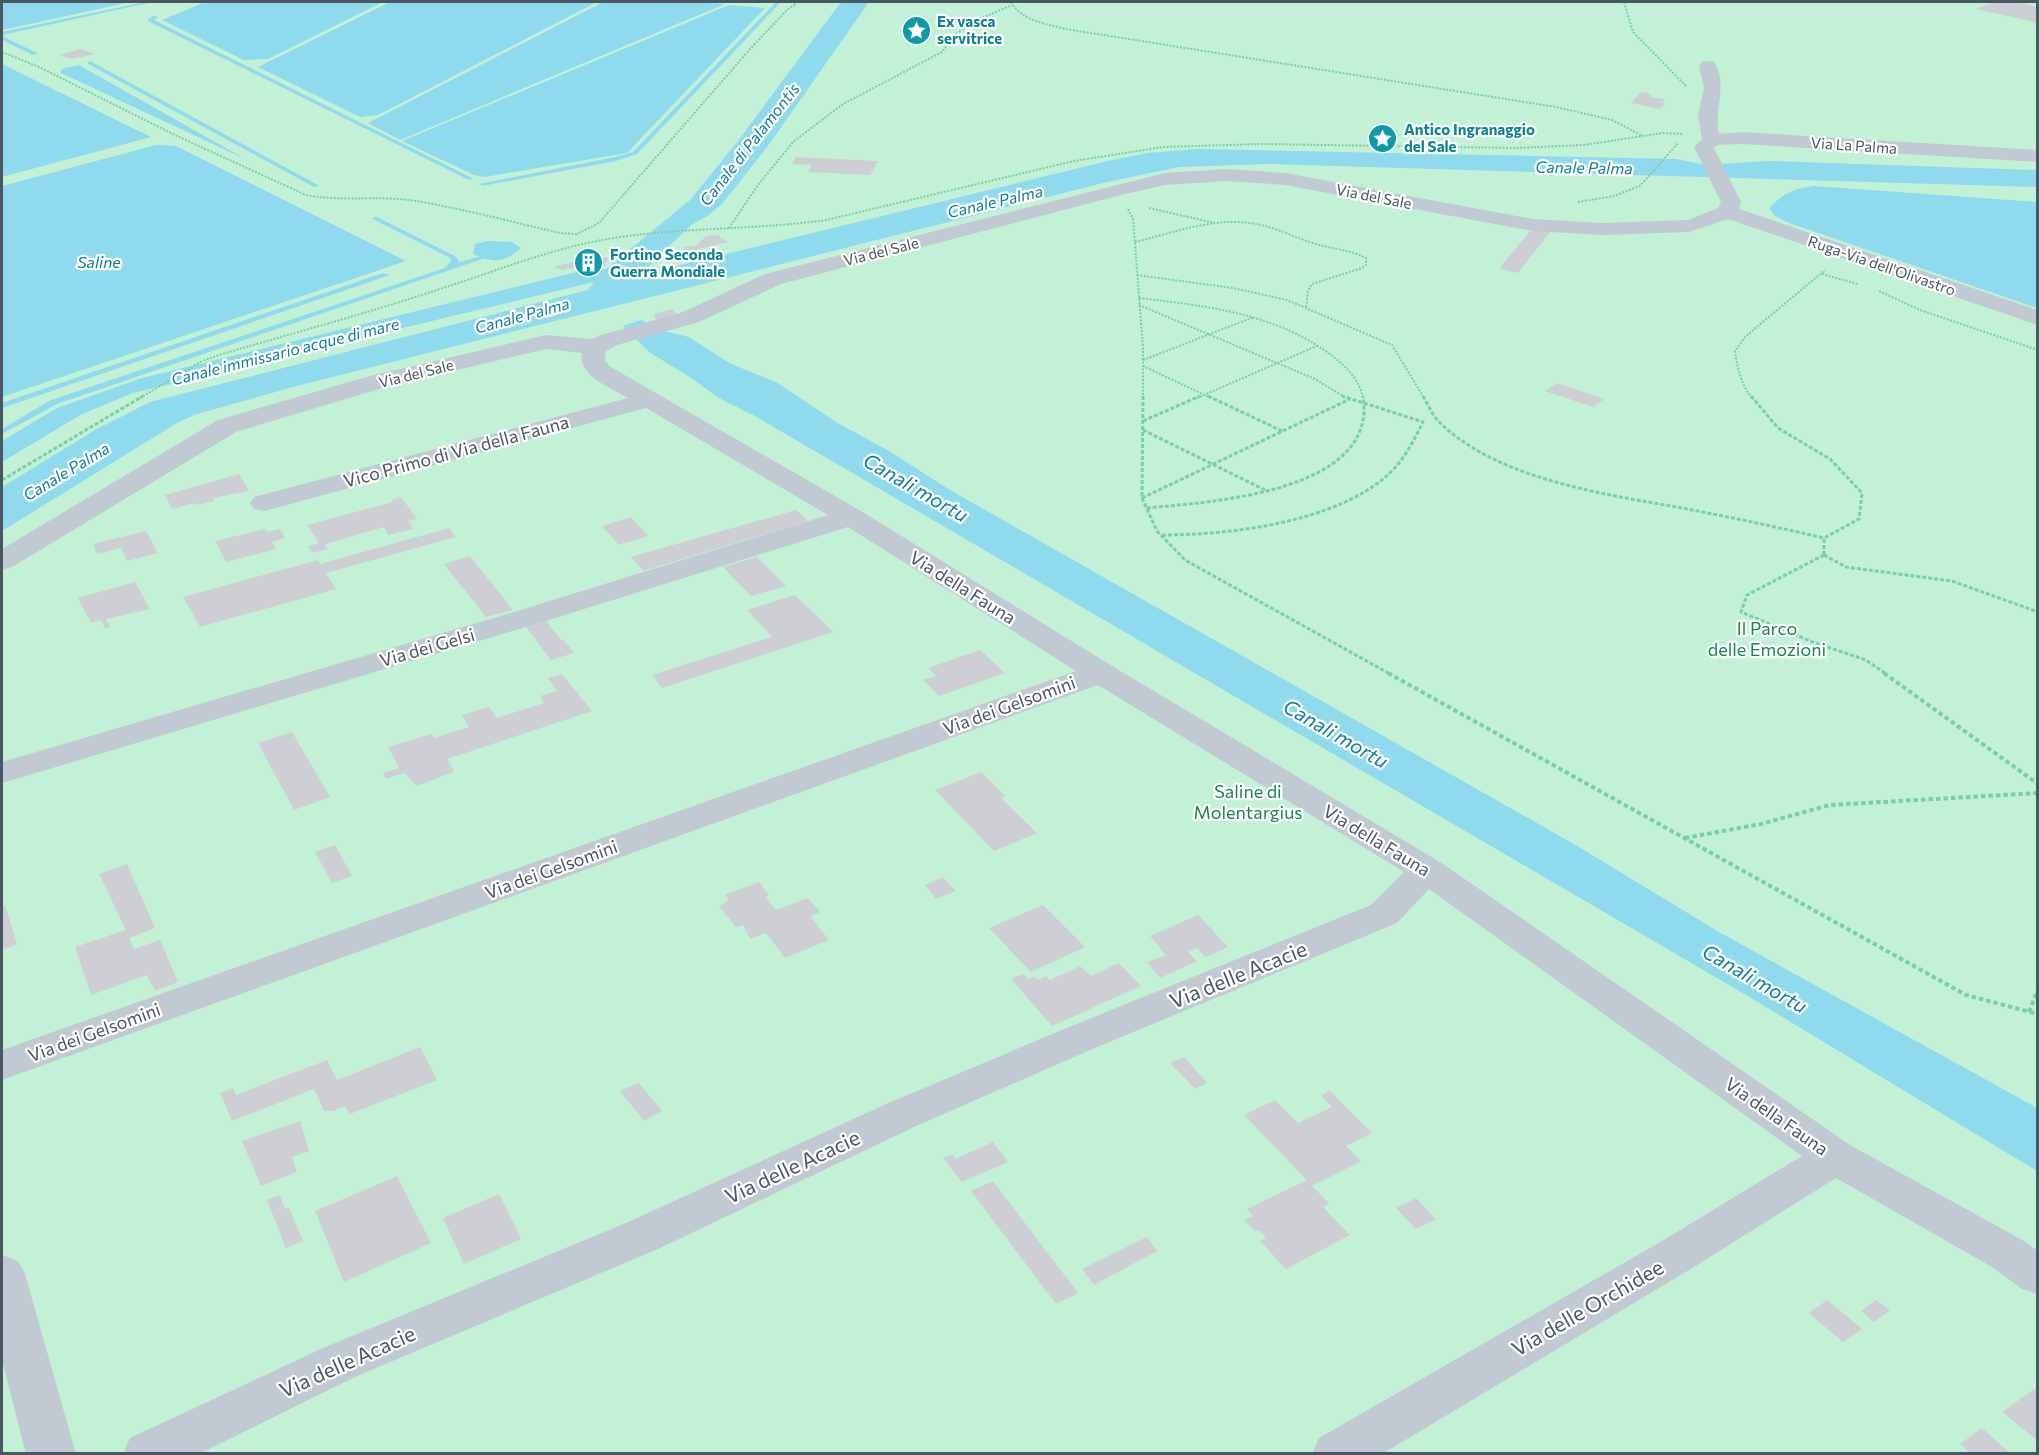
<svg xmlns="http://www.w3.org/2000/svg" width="2039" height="1455" font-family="Commissioner,sans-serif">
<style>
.green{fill:#c3f1d5}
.water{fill:#90daee}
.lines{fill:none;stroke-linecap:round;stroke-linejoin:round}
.stream{fill:#90daee;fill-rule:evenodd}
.building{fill:#cdcfd5}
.path-far2{stroke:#7ad0a6;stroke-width:2;stroke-dasharray:2 1.5;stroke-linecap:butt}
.path-far1{stroke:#7ad0a6;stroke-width:3;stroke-dasharray:4 2;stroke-linecap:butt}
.path{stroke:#7ad0a6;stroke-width:4;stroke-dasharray:4.5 3;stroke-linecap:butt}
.street{fill:#c1cad2;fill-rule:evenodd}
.labels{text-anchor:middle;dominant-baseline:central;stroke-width:4.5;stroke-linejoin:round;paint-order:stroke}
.far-culture-label{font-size:15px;font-weight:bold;fill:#0d838f;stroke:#fff;text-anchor:start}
.far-street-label{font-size:15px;fill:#4a5661;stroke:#fff}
.far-water-label{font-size:16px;font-style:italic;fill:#0c7c9b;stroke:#fff}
.street-label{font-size:18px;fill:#4a5661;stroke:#fff}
.park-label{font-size:18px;fill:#17864f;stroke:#fff}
.water-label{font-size:20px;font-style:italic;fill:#0c7c9b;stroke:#fff}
.near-street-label{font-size:21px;fill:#4a5661;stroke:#fff}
</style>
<rect width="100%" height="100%" fill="#f5f3f3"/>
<polygon class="green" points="2,2 2037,2 2037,1453 2,1454"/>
<g class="water">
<polygon points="2,2 131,2 2,30"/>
<polygon points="205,2 383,2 268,59 244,60 162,20"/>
<polygon points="390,2 597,2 378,115 360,117 258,67"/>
<polygon points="603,2 695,2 725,4 400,140 368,123"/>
<polygon points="841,2 869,2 770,143 723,203 706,217 691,225 645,270 660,270 1112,160 1147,153 1198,149 1676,159 1706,165 1768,161 2037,170 2037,187 1267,164 1179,167 1103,183 293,387 194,415 177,423 2,531 2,487 95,430 150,402 588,290 594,282 133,393 82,414 2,462 2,441 57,408 142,378 581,271 606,269 690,200 738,141"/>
<polygon points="729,5 765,8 627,153 484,177 474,175 402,141"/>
<polygon points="2,64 151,137 2,177"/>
<polygon points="79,65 247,160 61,73 61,69"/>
<polygon points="156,145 176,146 406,261 2,397 2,186"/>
<path d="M1814 186 2037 202V308L1789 223 1775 216 1769 208C1785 193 1791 189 1814 186Z"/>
<path d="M488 241 512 242 521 248C505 263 492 263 473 254L475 244Z"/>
<polygon points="641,320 663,331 689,337 731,364 776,382 836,422 889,451 950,490 1579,847 1719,932 2037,1108 2037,1171 1746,995 753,415 717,397 693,379 649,352 623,326"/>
</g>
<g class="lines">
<g class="stream">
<polygon points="145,2 153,2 2,35 2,32"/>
<polygon points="776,2 781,2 637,154 616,161 482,186 479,184 615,157 633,152"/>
<polygon points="153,16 158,17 154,20 474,179 469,180 148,21 148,19"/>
<polygon points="2,36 37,53 38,54 33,55 2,40"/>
<polygon points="90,61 318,185 319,186 314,187 88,64 88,62"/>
<polygon points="373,217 377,217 455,256 459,261 457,263 481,256 485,258 57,404 2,434 2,429 51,400 445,268 451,261 450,258 373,219"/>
<polygon points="383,273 390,275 2,408 2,403"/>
</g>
</g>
<g class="building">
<polygon points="1995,2 2016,2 2038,7 2038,23 1976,9"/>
<polygon points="81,49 95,54 72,59 59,55"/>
<polygon points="1641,92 1652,94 1649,97 1665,99 1662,103 1665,103 1660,109 1631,103"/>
<polygon points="796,157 878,161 870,175 808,172 812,165 792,164"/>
<polygon points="1530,231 1551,231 1518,273 1499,269"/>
<polygon points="717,235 728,242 699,249 697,252 683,251 684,247 696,246 706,236"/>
<polygon points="594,257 609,258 605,265 589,265 563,270 553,267"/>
<polygon points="672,309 678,316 658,320 654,318 655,314"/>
<polygon points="1557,383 1604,399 1593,407 1545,391"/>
<polygon points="239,474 249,491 213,498 214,501 196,505 195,503 172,509 165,495"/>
<polygon points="401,497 417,519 408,521 413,529 388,535 384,527 325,544 327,549 313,553 308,546 319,543 307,525 393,502 391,500"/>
<polygon points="796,510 808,521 643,571 631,557"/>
<polygon points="631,517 648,536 619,545 602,526"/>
<polygon points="449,528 456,537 326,573 336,589 200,627 183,597 318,560 320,564"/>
<polygon points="265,529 267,532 280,529 285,538 272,542 276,549 226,562 215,541"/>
<polygon points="146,531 158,553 127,561 121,548 97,554 93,544"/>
<polygon points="470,556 513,610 486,617 444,564"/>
<polygon points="757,557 786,586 751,596 723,567"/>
<polygon points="135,582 150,609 106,619 110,627 105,628 101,620 91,623 78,598"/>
<polygon points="795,595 833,632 662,688 652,675 772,637 747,610"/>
<polygon points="546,621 561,640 563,639 574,653 551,660 526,627"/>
<polygon points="980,650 1005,673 939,696 923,680 936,676 928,668"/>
<polygon points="562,674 592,711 447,759 454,772 416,786 405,773 386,779 383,773 399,768 388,747 431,734 434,738 469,727 462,715 489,707 497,718 544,703 540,696 557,691 548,678"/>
<polygon points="292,732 330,797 294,810 258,743"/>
<polygon points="981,772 1005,796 1001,798 1037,833 994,851 935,790"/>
<polygon points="335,845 352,876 332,883 315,852"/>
<polygon points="127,864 155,928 129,938 134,949 160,940 178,982 155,991 147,975 91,995 75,947 126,930 99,874"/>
<polygon points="943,877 956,891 936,899 925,885"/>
<polygon points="759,882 769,895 766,897 776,910 808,898 820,912 810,916 829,940 785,958 766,933 750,939 743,925 736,927 719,906 729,900 725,895"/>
<polygon points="5,905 17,944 2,950 2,907"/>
<polygon points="1043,905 1085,947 1031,972 989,928"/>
<polygon points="1198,915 1228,947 1206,957 1197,948 1188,952 1197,961 1160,978 1147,962 1166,955 1150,936"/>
<polygon points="1119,963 1141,986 1052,1026 1011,979 1024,974 1028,979 1035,977 1038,980 1046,976 1050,980 1080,966 1091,976"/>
<polygon points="420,1047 437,1080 350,1114 345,1106 333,1111 324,1111 314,1089 232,1121 220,1093 233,1088 236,1095 327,1060 337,1080"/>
<polygon points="1184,1057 1207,1083 1195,1089 1170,1063"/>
<polygon points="639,1083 662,1111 644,1121 620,1091"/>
<polygon points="1330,1091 1372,1133 1346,1146 1361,1161 1312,1186 1329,1203 1323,1207 1350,1235 1286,1269 1260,1241 1266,1238 1259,1230 1256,1232 1244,1220 1253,1216 1247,1209 1307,1180 1244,1115 1275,1100 1298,1123 1332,1107 1321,1095"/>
<polygon points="300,1121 309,1151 292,1157 297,1172 261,1186 242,1141"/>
<polygon points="993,1142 1008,1162 962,1182 943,1158 952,1154 955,1159"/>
<polygon points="397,1176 431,1243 344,1282 315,1211"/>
<polygon points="993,1181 1078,1293 1056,1304 971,1191"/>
<polygon points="499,1194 521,1239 464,1264 443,1218"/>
<polygon points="280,1195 285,1209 289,1208 303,1241 286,1248 267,1200"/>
<polygon points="1416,1198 1436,1219 1416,1229 1396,1208"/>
<polygon points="1147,1237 1157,1251 1094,1285 1082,1269"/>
<polygon points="1827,1300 1862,1329 1843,1342 1809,1313"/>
<polygon points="1876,1300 1890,1310 1874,1322 1861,1311"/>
<polygon points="2038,1386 2038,1441 2002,1412"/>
<polygon points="1982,1428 2011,1454 1972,1454 1960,1444"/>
</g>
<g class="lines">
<g class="path-far2">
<path d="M1011 2C1022 21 1046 24 1066 29L1556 107 1612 120 1643 136"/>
<polyline points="1624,2 1633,32 1686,86"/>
<path d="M2 52 39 67 177 136 306 195C342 202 380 195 416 201 464 209 512 222 560 233L577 234 599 223 750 49 788 9 796 4 794 2"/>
<polyline points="1578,202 1614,196 1640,186 1678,143"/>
<polyline points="1149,208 1215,223"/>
<polyline points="1128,209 1133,219 1143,347 1143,398"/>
<polyline points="729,228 758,185 793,142 843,104 942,52 954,36 972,22 1012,5"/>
<path d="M1135 242C1176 232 1219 215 1261 225 1279 229 1296 238 1313 243 1331 249 1349 249 1366 258V265L1362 268 1312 284 1308 291 1306 308"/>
<polyline points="1822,274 1858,284"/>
<polyline points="1137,275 1233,288 1287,300 1392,345 1424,398"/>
<polyline points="1879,291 1920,310 2038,350"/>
<path d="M1139 298C1206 306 1275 313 1331 355 1346 366 1359 379 1363 398"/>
<polyline points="1139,305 1315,379 1346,398"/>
<polyline points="1143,360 1254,317"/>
<polyline points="1143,366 1211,398"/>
<path d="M140 398 202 361 222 354C294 333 368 313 440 289 497 271 554 247 614 238 684 227 756 230 826 220L1074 161 1163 147 1262 144 1516 148 1584 145 1663 133 1683 134"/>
<polyline points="1197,398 1319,345"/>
<path d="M1752 398C1741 385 1737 367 1735 351L1745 337 1825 270"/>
</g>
<g class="path-far1">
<polyline points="1143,396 1142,498 1157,531 1185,560 1390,674"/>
<polyline points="1208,396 1282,431"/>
<path d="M1423 396C1428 405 1433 416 1440 423 1500 480 1604 494 1682 508 1729 517 1777 527 1824 538"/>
<polyline points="1751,396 1778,428 1830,459 1862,493 1859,519 1824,538 1824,555"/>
<polyline points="1143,421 1200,396"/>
<polyline points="1143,430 1265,490"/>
<polyline points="2,480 143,396"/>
<polyline points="1142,498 1350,399"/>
<path d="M1147 508C1209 502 1379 493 1363 396"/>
<path d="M1162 535C1231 535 1339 522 1391 472 1405 458 1414 440 1423 422L1342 396"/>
<polyline points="1824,555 1747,595 1741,612 1810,641 1866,660 1886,674"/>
<polyline points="1824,555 1846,567 1952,581 2038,612"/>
</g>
<g class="path">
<polyline points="1388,673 1966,995 2038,1014"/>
<polyline points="1884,673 2038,784"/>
<polyline points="1685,838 1761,824 1830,805 2038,793"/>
<polyline points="2029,1012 2038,989"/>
</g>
<g class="street">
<path d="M1708 61 1714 62C1729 85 1713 109 1719 134L1743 132 2038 150V162L1743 144 1717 145 1714 148 1741 202 1739 209 2038 310V325L1728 219 1689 232 1604 235 1533 231 1285 185 1227 181 1165 185 1121 195 781 284 699 322 617 345 606 351 605 360 609 366 861 511 1112 666 1440 862 1850 1145 2024 1241 2038 1251V1294L2022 1289 1992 1267 1836 1178 1694 1267 1382 1454H1312L1319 1438 1662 1241 1802 1156 1429 889 1397 923 1097 1047 914 1127 658 1249 357 1376 199 1454H123L130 1438 323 1348 626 1223 884 1105 1069 1027 1371 905 1404 872 1098 685 2 1080V1050L1076 671 848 527 536 624 2 783V762L514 612 828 515 646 408 264 511 254 509 250 503 254 497 628 398C612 388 577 376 582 353L546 349 386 387 236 432 12 567 2 570V549L218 420 370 376 546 335 592 339 601 335 683 312 765 274 1165 173 1227 169 1285 173 1533 219 1604 223 1688 220 1718 208 1721 202 1694 147 1702 139 1698 115 1704 88 1699 66 1702 62Z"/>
<polygon points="2,1255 18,1261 25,1274 76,1454 26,1454 2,1360"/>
</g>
</g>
<defs>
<symbol id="sight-disc" viewBox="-11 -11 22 22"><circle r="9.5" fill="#0f9aa8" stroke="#fff"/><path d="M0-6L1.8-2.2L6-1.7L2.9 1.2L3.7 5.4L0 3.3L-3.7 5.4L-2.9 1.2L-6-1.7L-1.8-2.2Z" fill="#fff"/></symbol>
<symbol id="building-disc" viewBox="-11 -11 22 22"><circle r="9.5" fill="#0f9aa8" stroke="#fff"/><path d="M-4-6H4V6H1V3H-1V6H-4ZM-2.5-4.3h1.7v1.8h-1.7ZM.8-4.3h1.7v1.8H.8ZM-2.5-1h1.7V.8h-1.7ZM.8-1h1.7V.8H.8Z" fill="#fff"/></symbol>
</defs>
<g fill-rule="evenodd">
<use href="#sight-disc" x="900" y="14" width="33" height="33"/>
<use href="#sight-disc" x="1366" y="122" width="33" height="33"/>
<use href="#building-disc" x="572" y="246" width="33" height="33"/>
</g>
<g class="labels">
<g class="far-culture-label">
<text x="937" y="21">Ex vasca<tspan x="937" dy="17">servitrice</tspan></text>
<text x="1404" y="129">Antico Ingranaggio<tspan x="1404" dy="17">del Sale</tspan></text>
<text x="610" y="254">Fortino Seconda<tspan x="610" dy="17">Guerra Mondiale</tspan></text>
</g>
<g class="far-street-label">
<text transform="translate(1854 145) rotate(4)">Via La Palma</text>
<text transform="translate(1374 196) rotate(11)">Via del Sale</text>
<text transform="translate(881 251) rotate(-14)">Via del Sale</text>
<text transform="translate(1882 265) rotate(19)">Ruga-Via dell'Olivastro</text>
<text transform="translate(416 373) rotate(-14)">Via del Sale</text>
</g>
<g class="far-water-label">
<text transform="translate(749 144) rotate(-52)">Canale di Palamontis</text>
<text transform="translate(1584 167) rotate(1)">Canale Palma</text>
<text transform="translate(995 201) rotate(-13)">Canale Palma</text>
<text x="99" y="261">Saline</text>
<text transform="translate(522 315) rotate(-15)">Canale Palma</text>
<text transform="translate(285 351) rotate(-14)">Canale immissario acque di mare</text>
<text transform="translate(66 471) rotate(-31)">Canale Palma</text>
</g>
<g class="street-label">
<text transform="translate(456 451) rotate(-15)">Vico Primo di Via della Fauna</text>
<text transform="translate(963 587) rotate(32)">Via della Fauna</text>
<text transform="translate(427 647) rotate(-16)">Via dei Gelsi</text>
<text transform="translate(1009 705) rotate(-20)">Via dei Gelsomini</text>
<text transform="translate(1377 840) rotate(31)">Via della Fauna</text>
<text transform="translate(551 869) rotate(-20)">Via dei Gelsomini</text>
<text transform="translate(94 1032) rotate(-20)">Via dei Gelsomini</text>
<text transform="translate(1777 1116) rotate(35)">Via della Fauna</text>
</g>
<g class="park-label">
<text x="1767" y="628">Il Parco<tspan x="1767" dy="21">delle Emozioni</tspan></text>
<text x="1248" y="791">Saline di<tspan x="1248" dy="21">Molentargius</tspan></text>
</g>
<g class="water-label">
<text transform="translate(916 487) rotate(30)">Canali mortu</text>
<text transform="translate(1336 733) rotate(30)">Canali mortu</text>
<text transform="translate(1755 978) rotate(30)">Canali mortu</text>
</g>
<g class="near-street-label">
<text transform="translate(1238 974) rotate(-22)">Via delle Acacie</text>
<text transform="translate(792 1166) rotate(-25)">Via delle Acacie</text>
<text transform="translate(1587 1307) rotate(-30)">Via delle Orchidee</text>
<text transform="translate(347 1361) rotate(-24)">Via delle Acacie</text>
</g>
</g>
<rect width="2039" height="1455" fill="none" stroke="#4a5661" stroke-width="6"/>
</svg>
